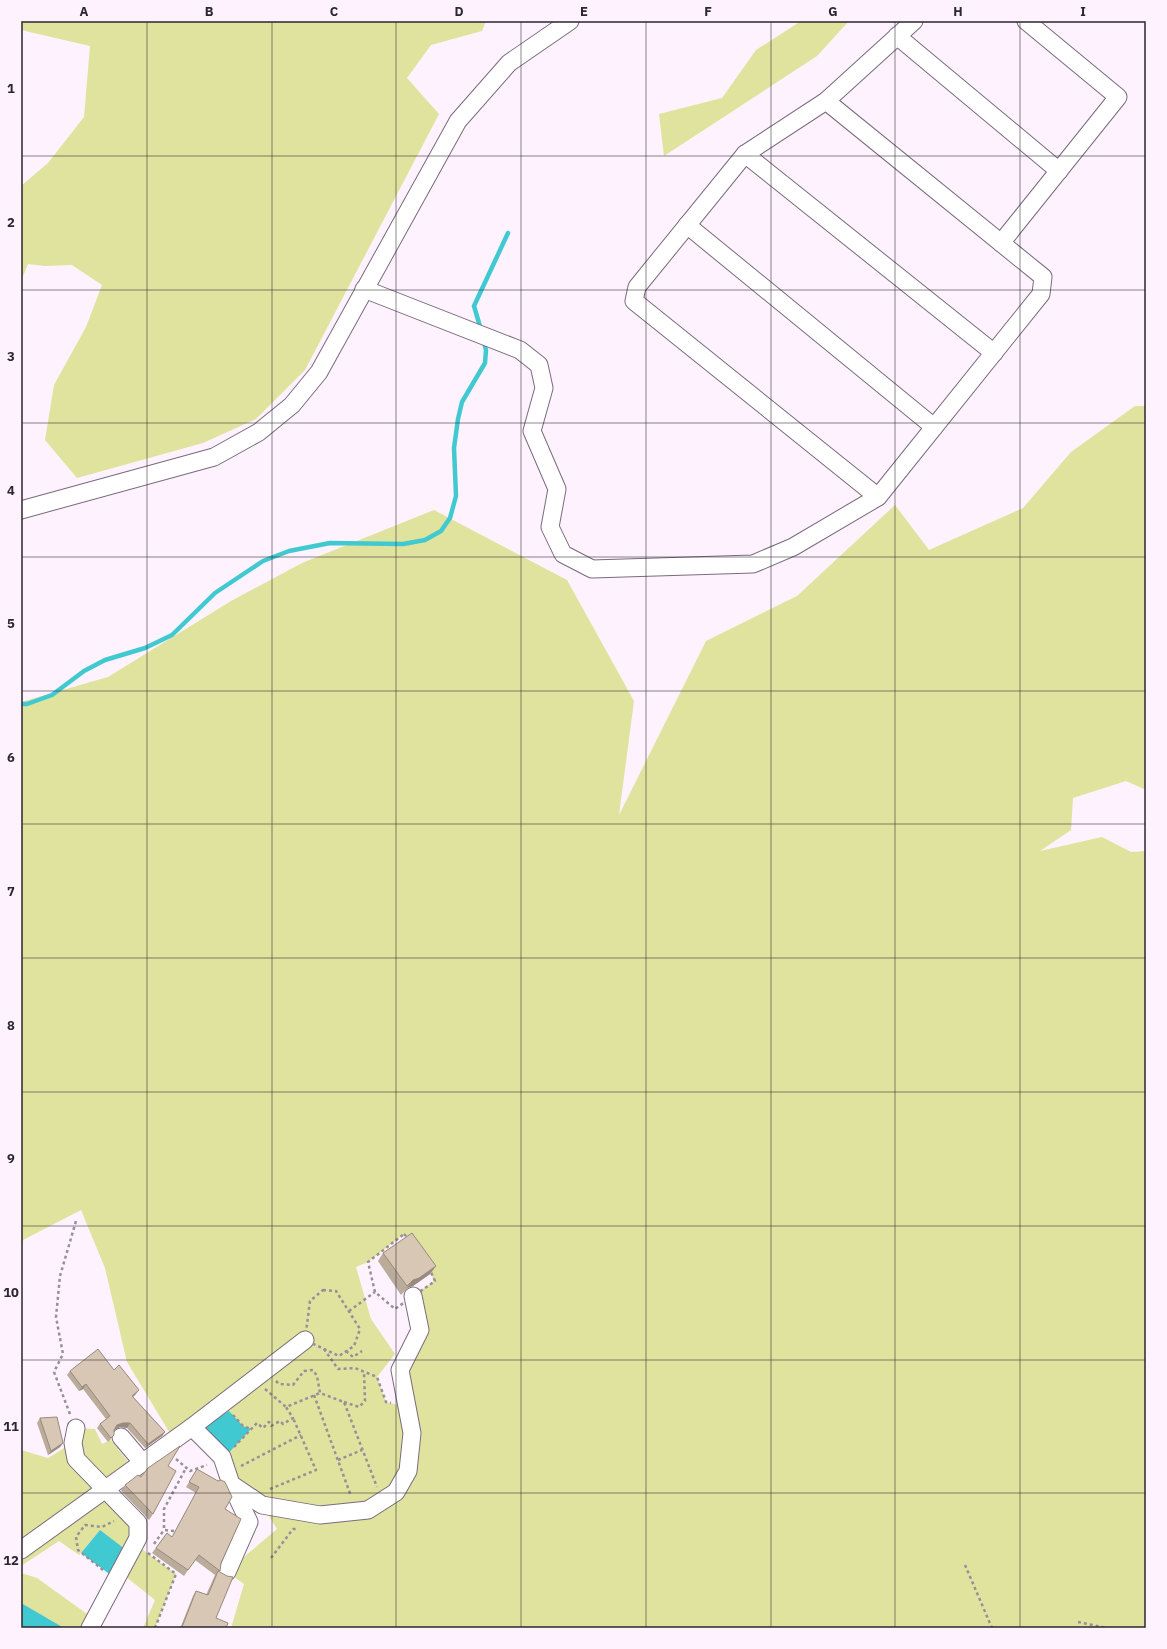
<svg xmlns="http://www.w3.org/2000/svg" width="1167" height="1649" font-family="'IBM Plex Sans',sans-serif">
<style>
.green{fill:#dfe39e;fill-rule:evenodd}
.water{fill:#41c9d1}
.lines{fill:none;stroke-linecap:round;stroke-linejoin:round}
.stream{stroke:#41c9d1;stroke-width:4.5}
.minor-casing{stroke:#7a6b7d;stroke-width:19}
.path{stroke:#988f99;stroke-width:2.5;stroke-dasharray:3 3;stroke-linecap:butt}
.minor{stroke:#fff;stroke-width:17}
.wall{fill:#baab9b}
.shaded-wall{fill:#978b7e}
.building{fill:#d8c7b4;stroke:#978b7e}
.grid{fill:none;stroke:#2c262e;stroke-width:1;stroke-opacity:0.55}
.neatline{fill:none;stroke:#2c262e;stroke-width:1.5}
.grid-label{font-size:13px;text-anchor:middle;font-weight:bold;fill:#2c262e}
</style>
<rect width="100%" height="100%" fill="#fdf2fe"/>
<g class="green">
<polygon points="21,21 486,21 482,31 431,45 407,78 439,114 305,370 256,419 203,443 77,478 45,440 54,385 86,327 102,285 72,265 45,266 28,264 21,281 21,186 48,163 84,117 90,46 21,30"/>
<polygon points="801,21 849,21 817,56 664,156 659,114 722,98 756,50"/>
<path d="M1135 406H1146V790L1126 781 1073 798 1071 830 1040 851 1102 837 1131 852 1146 851V1628H231L244 1584 227 1572 235 1553 244 1557 277 1529 262 1505 231 1484 223 1459 251 1429 243 1426 229 1412 208 1424 174 1440 127 1362 105 1268 81 1210 23 1240 21 1256V702L108 677 231 601 302 563 434 510 567 580 634 701 619 815 706 641 797 596 895 505 929 550 1023 508 1071 452ZM404 1234 422 1253 434 1281 413 1296 420 1330 400 1370 406 1407 386 1402 377 1377 395 1354 371 1319 356 1267 368 1262Z"/>
<polygon points="76,1428 95,1429 102,1444 111,1440 134,1469 106,1489 138,1523 135,1544 176,1574 155,1628 143,1628 155,1600 120,1572 100,1530 79,1555 59,1541 21,1566 21,1450 48,1458 74,1442"/>
<polygon points="21,1573 37,1578 94,1619 89,1628 63,1628 21,1604"/>
</g>
<g class="water">
<polygon points="229,1411 243,1426 251,1429 223,1459 196,1432"/>
<polygon points="100,1530 130,1553 116,1579 81,1553"/>
<polygon points="21,1603 64,1628 21,1628"/>
</g>
<g class="lines">
<g class="stream">
<polyline points="481,330 474,306 508,233"/>
<polyline points="21,704 27,704 52,695 84,671 105,660 145,648 172,635 215,593 263,561 289,551 330,543 403,544 425,540 441,531 450,518 456,496 454,448 458,419 462,402 485,363 486,350 483,339"/>
</g>
<defs>
<g id="minor">
<polyline points="897,36 1059,171"/>
<polyline points="745,154 994,353"/>
<polyline points="687,225 934,427"/>
<polyline points="1001,243 1118,97 1026,21"/>
<polyline points="364,289 520,350 539,365 544,388 532,431 557,489 550,527 563,554 592,569 753,564 793,547 878,497 1041,294 1043,277 826,101"/>
<polyline points="878,497 634,301 637,287 745,154 826,101 914,21"/>
<polyline points="21,510 214,457 259,432 292,405 319,372 458,121 509,63 570,21"/>
<polyline points="192,1427 222,1457 231,1484 262,1505 320,1515 368,1510 396,1492 408,1471 412,1433 400,1370 420,1330 413,1296"/>
<polyline points="76,1428 73,1443 76,1459 138,1523 138,1538 90,1628"/>
<polyline points="121,1437 143,1463"/>
<polyline points="21,1550 192,1427 305,1340"/>
<polyline points="227,1572 249,1522 231,1484"/>
</g>
</defs>
<use href="#minor" class="minor-casing"/>
<g class="path">
<polygon points="404,1234 423,1255 435,1281 395,1309 375,1292 368,1262"/>
<polygon points="323,1290 336,1291 360,1329 354,1346 339,1356 305,1340 310,1301"/>
<polyline points="349,1311 375,1292"/>
<polyline points="324,1349 338,1369 355,1368 377,1377 386,1402 391,1403"/>
<polyline points="346,1351 353,1357 362,1351"/>
<polyline points="276,1381 279,1384 293,1385 304,1371 313,1370 317,1376 320,1393 344,1402 377,1487"/>
<polyline points="265,1389 286,1407"/>
<polyline points="314,1395 351,1496"/>
<polyline points="344,1402 359,1407 365,1401 364,1372"/>
<polyline points="70,1414 54,1372 63,1354 56,1317 60,1276 76,1221"/>
<polyline points="233,1415 243,1426 251,1429"/>
<polyline points="234,1447 257,1423 263,1428 269,1422 271,1426 280,1421 283,1424 293,1418 286,1407 320,1393"/>
<polyline points="176,1459 190,1471 207,1465"/>
<polyline points="338,1460 362,1450"/>
<polyline points="241,1466 301,1435"/>
<polyline points="270,1489 316,1470 293,1418"/>
<polyline points="174,1531 164,1530 164,1509 186,1468"/>
<polyline points="154,1544 164,1530"/>
<polyline points="148,1553 176,1574 155,1628"/>
<polyline points="271,1558 293,1529 297,1529"/>
<polyline points="965,1565 992,1628"/>
<polyline points="103,1570 78,1550 76,1537 85,1525 102,1527 114,1521"/>
<polyline points="1078,1622 1107,1628"/>
</g>
<use href="#minor" class="minor"/>
</g>
<g class="wall">
<polygon points="383,1253 436,1266 430,1274 413,1286 407,1288 401,1295 378,1261"/>
<polygon points="114,1370 136,1394 133,1397 165,1432 162,1436 145,1448 127,1428 120,1427 115,1429 111,1439 108,1442 97,1428 100,1424 106,1419 83,1389 79,1391 67,1375 70,1371"/>
<polygon points="40,1418 63,1443 60,1447 48,1455 37,1423"/>
<polygon points="168,1466 153,1514 149,1520 121,1491 125,1485"/>
<polygon points="197,1469 225,1509 221,1563 220,1571 216,1618 226,1628 179,1628 181,1626 193,1596 196,1591 206,1595 215,1575 195,1560 184,1576 152,1553 167,1533 172,1537 196,1493 186,1487"/>
</g>
<g class="shaded-wall">
<polygon points="436,1266 430,1274 413,1286 407,1288 401,1295 413,1280"/>
<polygon points="86,1384 83,1389 79,1391 82,1387"/>
<polygon points="139,1390 136,1394 129,1400 132,1396"/>
<polygon points="123,1423 130,1423 127,1428 120,1427 114,1430 117,1425"/>
<polygon points="165,1432 162,1436 145,1448 148,1444"/>
<polygon points="63,1443 60,1447 48,1455 51,1451"/>
</g>
<g class="building">
<polygon points="412,1233 436,1266 419,1278 413,1280 407,1286 383,1253"/>
<polygon points="98,1349 114,1370 119,1365 139,1390 132,1396 165,1432 148,1444 130,1423 123,1423 117,1425 114,1430 114,1435 111,1438 100,1424 110,1416 86,1384 82,1387 70,1371"/>
<polygon points="57,1417 63,1443 51,1451 40,1418"/>
<polygon points="180,1446 168,1466 176,1471 153,1514 125,1485 138,1475 141,1477 148,1468"/>
<polygon points="197,1469 218,1481 221,1480 225,1482 232,1497 225,1509 241,1519 221,1563 220,1571 199,1555 188,1570 156,1548 167,1533 172,1537 199,1487 189,1482"/>
<polygon points="218,1571 227,1576 233,1577 216,1618 228,1623 226,1628 180,1628 181,1626 182,1627 196,1591 208,1595"/>
</g>
<path class="grid" d="M147 21V1628M272 21V1628M396 21V1628M521 21V1628M646 21V1628M771 21V1628M895 21V1628M1020 21V1628M21 156H1146M21 290H1146M21 423H1146M21 557H1146M21 691H1146M21 824H1146M21 958H1146M21 1092H1146M21 1226H1146M21 1360H1146M21 1493H1146"/>
<rect width="1167" height="1649" fill="none" stroke="#fdf2fe" stroke-width="44"/>
<rect x="22" y="22" width="1123" height="1605" class="neatline"/>
<g class="grid-label">
<text x="84" y="16">A</text>
<text x="209" y="16">B</text>
<text x="334" y="16">C</text>
<text x="459" y="16">D</text>
<text x="584" y="16">E</text>
<text x="708" y="16">F</text>
<text x="833" y="16">G</text>
<text x="958" y="16">H</text>
<text x="1083" y="16">I</text>
<text x="11" y="93">1</text>
<text x="11" y="227">2</text>
<text x="11" y="361">3</text>
<text x="11" y="495">4</text>
<text x="11" y="628">5</text>
<text x="11" y="762">6</text>
<text x="11" y="896">7</text>
<text x="11" y="1030">8</text>
<text x="11" y="1163">9</text>
<text x="11" y="1297">10</text>
<text x="11" y="1431">11</text>
<text x="11" y="1565">12</text>
</g>
</svg>
